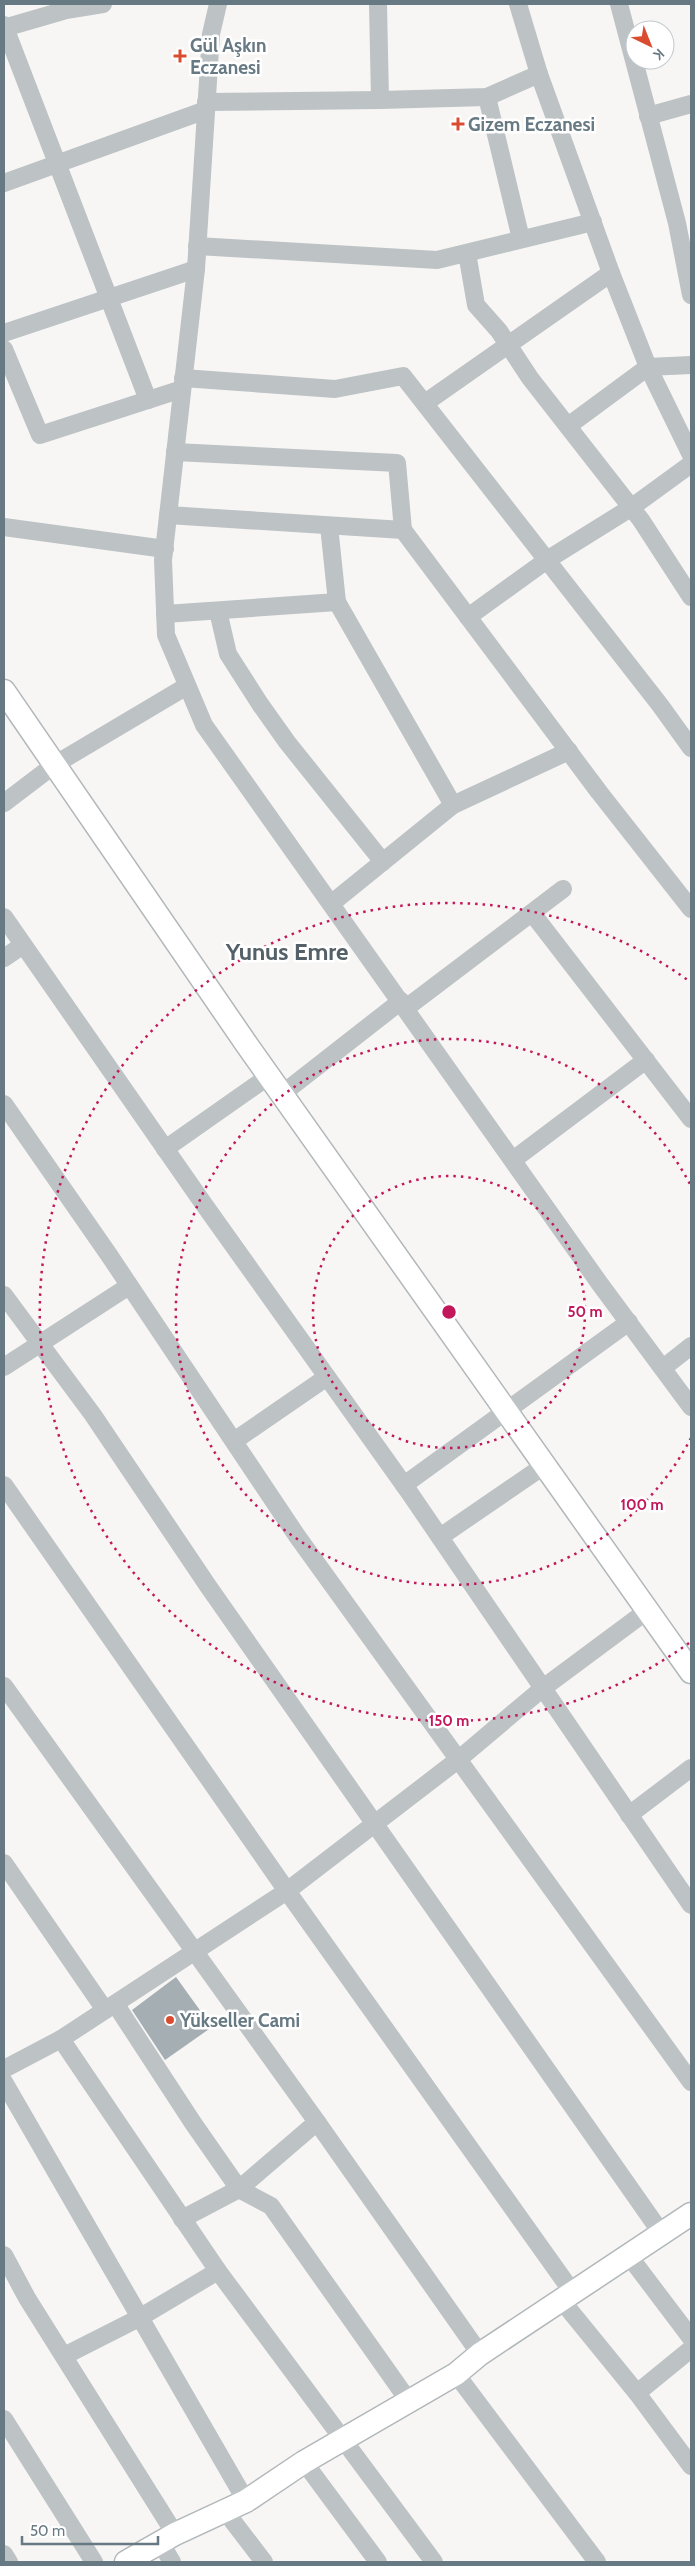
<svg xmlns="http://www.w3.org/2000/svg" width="695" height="2566" font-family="Cabin,sans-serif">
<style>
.building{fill:#a5aeb3}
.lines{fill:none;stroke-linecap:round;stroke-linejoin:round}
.major-casing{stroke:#b1b7ba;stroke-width:25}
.minor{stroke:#bdc2c5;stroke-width:18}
.major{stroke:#fff;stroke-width:22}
.ring{fill:none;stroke:#c2185b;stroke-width:2.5;stroke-dasharray:2.5 5}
.poi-dot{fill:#da4c30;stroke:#fff;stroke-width:2}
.labels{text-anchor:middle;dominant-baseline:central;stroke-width:5;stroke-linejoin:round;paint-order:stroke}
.poi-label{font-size:19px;font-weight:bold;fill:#677983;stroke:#fff;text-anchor:start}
.district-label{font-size:24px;font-weight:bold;fill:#556169;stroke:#fff}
.centre{fill:#c2185b;stroke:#fff;stroke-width:2.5}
.ring-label{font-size:15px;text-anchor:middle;font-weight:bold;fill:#c2185b;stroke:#fff;stroke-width:5;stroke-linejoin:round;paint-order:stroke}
</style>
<rect width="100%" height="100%" fill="#f7f6f4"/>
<polygon class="building" points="176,1977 212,2027 165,2060 132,2010"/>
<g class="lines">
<defs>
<g id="major">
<polyline points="4,691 247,1045 691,1672"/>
<polyline points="126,2562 175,2534 246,2501 304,2462 456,2374 480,2354 691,2214"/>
</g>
</defs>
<use href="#major" class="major-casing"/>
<g class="minor">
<polyline points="218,4 211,34 196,269 163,560 166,635 204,725 600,1284 691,1407"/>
<polyline points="378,4 380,100"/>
<polyline points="518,4 539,74 611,273 648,367 691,455"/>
<polyline points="619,4 677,223 691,295"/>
<polyline points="4,25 148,400"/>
<polyline points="4,28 66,10 103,4"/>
<polyline points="487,97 521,239"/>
<polyline points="206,102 380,100 487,97 539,74"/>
<polyline points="648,116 691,104"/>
<polyline points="4,183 206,110"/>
<polyline points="197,246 437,260 593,222"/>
<polyline points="467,253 476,305 499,331 530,378 641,520 691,597"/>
<polyline points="4,333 196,269"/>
<polyline points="4,349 40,435 182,389"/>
<polyline points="183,378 335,389 403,376 660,705 691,748"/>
<polyline points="425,403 611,273"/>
<polyline points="568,426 648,367 691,365"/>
<polyline points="175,452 397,463 403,530"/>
<polyline points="168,515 403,530 599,792 691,909"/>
<polyline points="329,526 337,602 453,805"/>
<polyline points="4,527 165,549"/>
<polyline points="218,611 228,654 260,704 287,742 383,862"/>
<polyline points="165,614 337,602"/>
<polyline points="468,617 547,560 632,507 691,464"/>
<polyline points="4,803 54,765 187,686"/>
<polyline points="332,903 453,805 569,751"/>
<polyline points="532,913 691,1119"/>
<polyline points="4,917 203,1203 409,1492 691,1905"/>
<polyline points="4,958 23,945"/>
<polyline points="406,1008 563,889"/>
<polyline points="282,1094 401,1001"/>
<polyline points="4,1104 109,1255 297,1536 691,2082"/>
<polyline points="165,1149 269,1076"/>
<polyline points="513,1160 646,1060"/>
<polyline points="4,1295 93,1415 208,1586 662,2234"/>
<polyline points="4,1367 129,1286"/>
<polyline points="663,1368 691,1346"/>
<polyline points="234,1441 327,1377"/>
<polyline points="4,1485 287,1891 573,2293"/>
<polyline points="404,1485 629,1322"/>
<polyline points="440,1537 545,1465"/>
<polyline points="4,1686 317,2122 480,2354"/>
<polyline points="629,1815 691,1768"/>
<polyline points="4,1863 105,2010"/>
<polyline points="116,2005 193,2123 239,2189 271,2206 408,2400"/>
<polyline points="61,2039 218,2271 434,2562"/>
<polyline points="4,2069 61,2039 287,1891 459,1759 543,1688 648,1610"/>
<polyline points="4,2082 246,2501"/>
<polyline points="182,2219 239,2189 317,2122"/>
<polyline points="4,2255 27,2298 175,2534"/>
<polyline points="629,2256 691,2338"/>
<polyline points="562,2301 637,2393 691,2466"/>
<polyline points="64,2356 139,2318 218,2271"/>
<polyline points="456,2374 597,2562"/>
<polyline points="637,2393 691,2349"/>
<polyline points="4,2419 94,2562"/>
<polyline points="304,2462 378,2562"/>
<polyline points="225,2511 264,2562"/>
<polyline points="160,2542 172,2562"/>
<polyline points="4,2554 9,2562"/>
</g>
<use href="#major" class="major"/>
</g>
<g class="ring">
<circle cx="449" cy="1312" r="136"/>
<path d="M691 1438A273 273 0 1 1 691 1186"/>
<path d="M689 1643A409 409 0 1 1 689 981"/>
</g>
<g class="poi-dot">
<path d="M177.5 48.5h5v5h5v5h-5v5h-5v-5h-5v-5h5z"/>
<path d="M455.5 116.5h5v5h5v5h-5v5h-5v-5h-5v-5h5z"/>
<circle cx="170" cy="2020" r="5"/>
</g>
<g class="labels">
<g class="poi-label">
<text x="190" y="45">Gül Aşkın<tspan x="190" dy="22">Eczanesi</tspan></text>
<text x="468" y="124">Gizem Eczanesi</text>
<text x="180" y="2020">Yükseller Cami</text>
</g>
<g class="district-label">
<text x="287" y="951">Yunus Emre</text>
</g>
</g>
<circle cx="449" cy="1312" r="8" class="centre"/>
<g class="ring-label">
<text x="585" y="1317">50 m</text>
<text x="642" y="1510">100 m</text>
<text x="449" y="1726">150 m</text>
</g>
<rect width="695" height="2566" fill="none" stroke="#677983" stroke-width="10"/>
<g transform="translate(650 45) rotate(137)"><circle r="24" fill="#ffffff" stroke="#c2c9cd"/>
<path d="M0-4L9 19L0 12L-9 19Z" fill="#da4c30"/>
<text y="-8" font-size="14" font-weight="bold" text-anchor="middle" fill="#677983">K</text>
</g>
<path d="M22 2536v8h136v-8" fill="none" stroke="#677983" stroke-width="2.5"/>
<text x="30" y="2536" font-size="15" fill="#677983" stroke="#ffffff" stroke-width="4" paint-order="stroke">50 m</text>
</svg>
